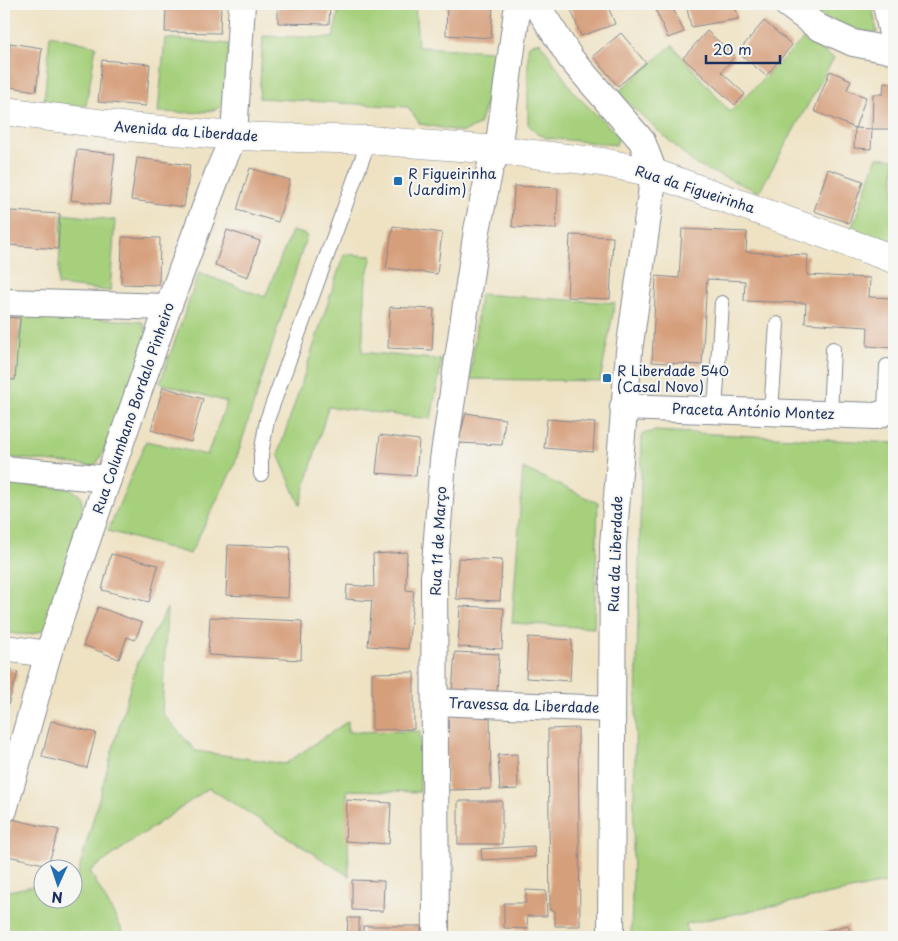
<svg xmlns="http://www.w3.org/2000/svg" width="898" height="941" font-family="'Playpen Sans',sans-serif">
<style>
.green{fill:#a6d07c;stroke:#60806d}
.building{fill:#d69f7c}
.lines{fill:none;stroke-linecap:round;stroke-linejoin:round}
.lane-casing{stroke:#848890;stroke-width:16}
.street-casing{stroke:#848890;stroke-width:28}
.secondary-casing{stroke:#848890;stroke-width:29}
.lane{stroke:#fff;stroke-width:14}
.street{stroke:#fff;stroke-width:26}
.secondary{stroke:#fff;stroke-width:28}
.poi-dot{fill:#1f6fb2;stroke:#f6f6f2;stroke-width:2}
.labels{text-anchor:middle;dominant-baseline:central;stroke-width:4;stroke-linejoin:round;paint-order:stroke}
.street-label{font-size:14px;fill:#1b2f5e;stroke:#f6f6f2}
.poi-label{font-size:14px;fill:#1b2f5e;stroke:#f6f6f2;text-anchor:start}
</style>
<rect width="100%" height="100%" fill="#f6f6f2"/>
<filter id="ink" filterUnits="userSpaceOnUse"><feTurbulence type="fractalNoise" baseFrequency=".02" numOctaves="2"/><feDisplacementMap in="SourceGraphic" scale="10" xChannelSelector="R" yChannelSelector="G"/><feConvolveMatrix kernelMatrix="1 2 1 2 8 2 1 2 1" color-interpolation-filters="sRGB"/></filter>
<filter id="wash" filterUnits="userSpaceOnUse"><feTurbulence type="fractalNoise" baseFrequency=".0096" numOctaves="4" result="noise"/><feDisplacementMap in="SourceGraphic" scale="20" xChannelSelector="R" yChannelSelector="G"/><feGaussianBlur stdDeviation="1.12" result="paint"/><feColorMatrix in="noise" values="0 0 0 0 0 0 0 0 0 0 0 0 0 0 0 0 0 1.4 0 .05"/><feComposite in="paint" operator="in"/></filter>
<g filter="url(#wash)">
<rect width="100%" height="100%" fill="#eee2c3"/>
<g class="green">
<polygon points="340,4 415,4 418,47 494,51 486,103 479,125 463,132 420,124 408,107 259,98 263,36 333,38"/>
<polygon points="804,4 872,4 877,33 848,28 820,15"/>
<polygon points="50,35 96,46 86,106 44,103"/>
<path d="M165 38 229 44C228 58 231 96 222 105 213 116 172 112 158 112Z"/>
<polygon points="803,39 834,58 759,192 696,165 617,93 672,45 730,112"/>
<polygon points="540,42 575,94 619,136 616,145 548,138 537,134 528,124 528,45"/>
<polygon points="877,157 894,159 894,246 851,230"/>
<polygon points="62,214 115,220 110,291 58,285"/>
<polygon points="292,231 307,235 234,466 190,554 108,531 146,441 207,455 227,402 160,383 199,273 265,297"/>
<polygon points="344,254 372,256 366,278 362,352 442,360 431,419 328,407 300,505 278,454"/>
<polygon points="480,294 615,303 600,381 470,379"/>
<polygon points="24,312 142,322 149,335 103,453 95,466 4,457 4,411"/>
<polygon points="655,431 894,443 894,881 686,924 688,937 631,937 642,434"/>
<polygon points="523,468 598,503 594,628 512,623"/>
<path d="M4 483 71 489 80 495 83 507 51 620C41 639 21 635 4 632Z"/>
<polygon points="167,608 162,713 196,751 285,764 348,721 348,732 420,731 420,792 347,790 349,876 209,788 90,871 126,937 4,937 4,892 42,884 42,898 72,898 73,878 77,877 136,666"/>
</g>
<g id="blocks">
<g class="building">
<polygon points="166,4 221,4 220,33 165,32"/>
<polygon points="278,4 330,4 329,24 278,23"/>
<polygon points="447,4 493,4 491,38 446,35"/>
<polygon points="569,4 607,4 615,24 581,36"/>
<polygon points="653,4 671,4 684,32 668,38"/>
<polygon points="686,4 735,4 738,19 691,27"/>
<polygon points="764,21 792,45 766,76 738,52"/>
<polygon points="707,31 735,56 721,72 745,94 735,105 683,58"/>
<polygon points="621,33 646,63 618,86 593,56"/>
<polygon points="10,43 42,48 36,91 4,86"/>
<polygon points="102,60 150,64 146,106 98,102"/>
<polygon points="830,71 851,80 847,90 866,97 855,128 814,111"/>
<polygon points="884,82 894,83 894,129 872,129 873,94 883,94"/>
<polygon points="855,128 872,129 871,149 854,148"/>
<polygon points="77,150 115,154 109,205 71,200"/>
<polygon points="137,158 190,165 184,207 131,200"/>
<polygon points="250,168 290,180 278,222 237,210"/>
<polygon points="828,169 863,181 849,223 814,211"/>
<polygon points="514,186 558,188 556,229 512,227"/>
<polygon points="10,211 60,214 58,249 7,245"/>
<polygon points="393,226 442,233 437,274 386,268"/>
<polygon points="682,229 747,232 746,252 808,255 807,275 870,278 869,297 894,298 894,348 867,346 868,327 805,323 806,303 744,301 745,281 707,279 702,365 652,362 656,276 679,278"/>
<polygon points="227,230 260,241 248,277 215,265"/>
<polygon points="570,235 613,237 610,299 567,297"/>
<polygon points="122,237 160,238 159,285 121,284"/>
<polygon points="390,307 434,309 432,350 388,348"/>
<polygon points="5,317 20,318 15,380 4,379"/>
<polygon points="163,387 203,399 191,442 151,430"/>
<polygon points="466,413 505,419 502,445 458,443"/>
<polygon points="547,419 595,423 593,452 544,448"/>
<polygon points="380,435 419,440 416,476 376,473"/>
<polygon points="228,545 290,547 288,598 226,595"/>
<polygon points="407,552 406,590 414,591 408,649 368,646 372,601 346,599 347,585 374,587 373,554"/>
<polygon points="111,554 158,565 149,602 102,590"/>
<polygon points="458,558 502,560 500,601 456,599"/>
<polygon points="460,606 504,608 502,649 458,647"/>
<polygon points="98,607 142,623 135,640 127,637 119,659 83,645"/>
<polygon points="210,617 302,621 301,660 208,655"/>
<polygon points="528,637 572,640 570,681 526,678"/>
<polygon points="455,652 499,654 497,695 452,693"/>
<polygon points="4,667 18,672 7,708 4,708"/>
<polygon points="414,672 414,729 372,730 372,673"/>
<polygon points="490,711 491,789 447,790 445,712"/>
<polygon points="51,721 96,733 87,768 42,757"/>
<polygon points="578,728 580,926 555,926 555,911 550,910 548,729"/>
<polygon points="517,754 518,789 500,790 498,755"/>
<polygon points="347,800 391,803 389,844 345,841"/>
<rect x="458" y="801" width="44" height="43"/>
<polygon points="12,819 59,830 48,865 4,855"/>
<polygon points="534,846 535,857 482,860 481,849"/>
<polygon points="352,880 384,881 383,911 352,910"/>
<polygon points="526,890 546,891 547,916 527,916 528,929 504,928 504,903 526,903"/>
<polygon points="348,918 359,918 359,937 347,937"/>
<polygon points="848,925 851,937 801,937"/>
<rect x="363" y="926" width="58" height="11"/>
</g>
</g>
</g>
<g filter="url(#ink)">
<use href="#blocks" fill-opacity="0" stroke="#848890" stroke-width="1"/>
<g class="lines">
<defs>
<g id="lane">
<polyline points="715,410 722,303"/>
<polyline points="771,412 777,324"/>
<polyline points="830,414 833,349"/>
<polyline points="881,414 885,409 887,366"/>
<polyline points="261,474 261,454 267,420 369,140"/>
</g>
<g id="street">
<polyline points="536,4 571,59 642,141 654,173 629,351 613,545 611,937"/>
<polyline points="787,4 818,27 853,43 894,51"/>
<polyline points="886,4 894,44"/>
<polyline points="4,302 168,307"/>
<polyline points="623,407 876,416 881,414"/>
<polyline points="4,469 108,479"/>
<polyline points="4,648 48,654"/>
<polyline points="435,702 612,709"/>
<polyline points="4,810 48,654 108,479 168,307 220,168 234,136 242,4"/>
<polyline points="436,937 434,577 443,460 477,230 490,168 498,150 518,4"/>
</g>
<polyline id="secondary" points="4,111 128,127 234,136 369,140 498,150 602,162 654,173 894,259"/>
</defs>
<use href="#lane" class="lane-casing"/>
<use href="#street" class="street-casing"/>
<use href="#secondary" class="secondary-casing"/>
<use href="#lane" class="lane"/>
<use href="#street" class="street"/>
<use href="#secondary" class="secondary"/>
</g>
</g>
<g class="poi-dot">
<rect x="393" y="176" width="10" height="10" rx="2.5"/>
<rect x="602" y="373" width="10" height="10" rx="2.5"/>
</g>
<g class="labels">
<g class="street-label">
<text transform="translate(186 131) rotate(4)">Avenida da Liberdade</text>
<text transform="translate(695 189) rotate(18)">Rua da Figueirinha</text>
<text transform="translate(133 408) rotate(-71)">Rua Columbano Bordalo Pinheiro</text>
<text transform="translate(753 411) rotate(2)">Praceta António Montez</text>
<text transform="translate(438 541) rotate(-87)">Rua 11 de Março</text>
<text transform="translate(615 554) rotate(-88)">Rua da Liberdade</text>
<text transform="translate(524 705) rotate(2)">Travessa da Liberdade</text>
</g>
<g class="poi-label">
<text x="408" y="173">R Figueirinha<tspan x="408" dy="16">(Jardim)</tspan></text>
<text x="617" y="370">R Liberdade 540<tspan x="617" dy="16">(Casal Novo)</tspan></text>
</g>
</g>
<rect width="898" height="941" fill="none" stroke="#f6f6f2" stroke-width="20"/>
<g transform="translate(58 884) rotate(183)"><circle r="24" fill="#f6f6f2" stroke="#9ea6b7"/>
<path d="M0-4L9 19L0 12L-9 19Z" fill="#1f6fb2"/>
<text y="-8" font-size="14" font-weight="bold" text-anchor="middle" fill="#1b2f5e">N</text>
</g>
<path d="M706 55v8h74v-8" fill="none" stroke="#1b2f5e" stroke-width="2.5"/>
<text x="713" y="55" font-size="15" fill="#1b2f5e" stroke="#f6f6f2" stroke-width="4" paint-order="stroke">20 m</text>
</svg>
